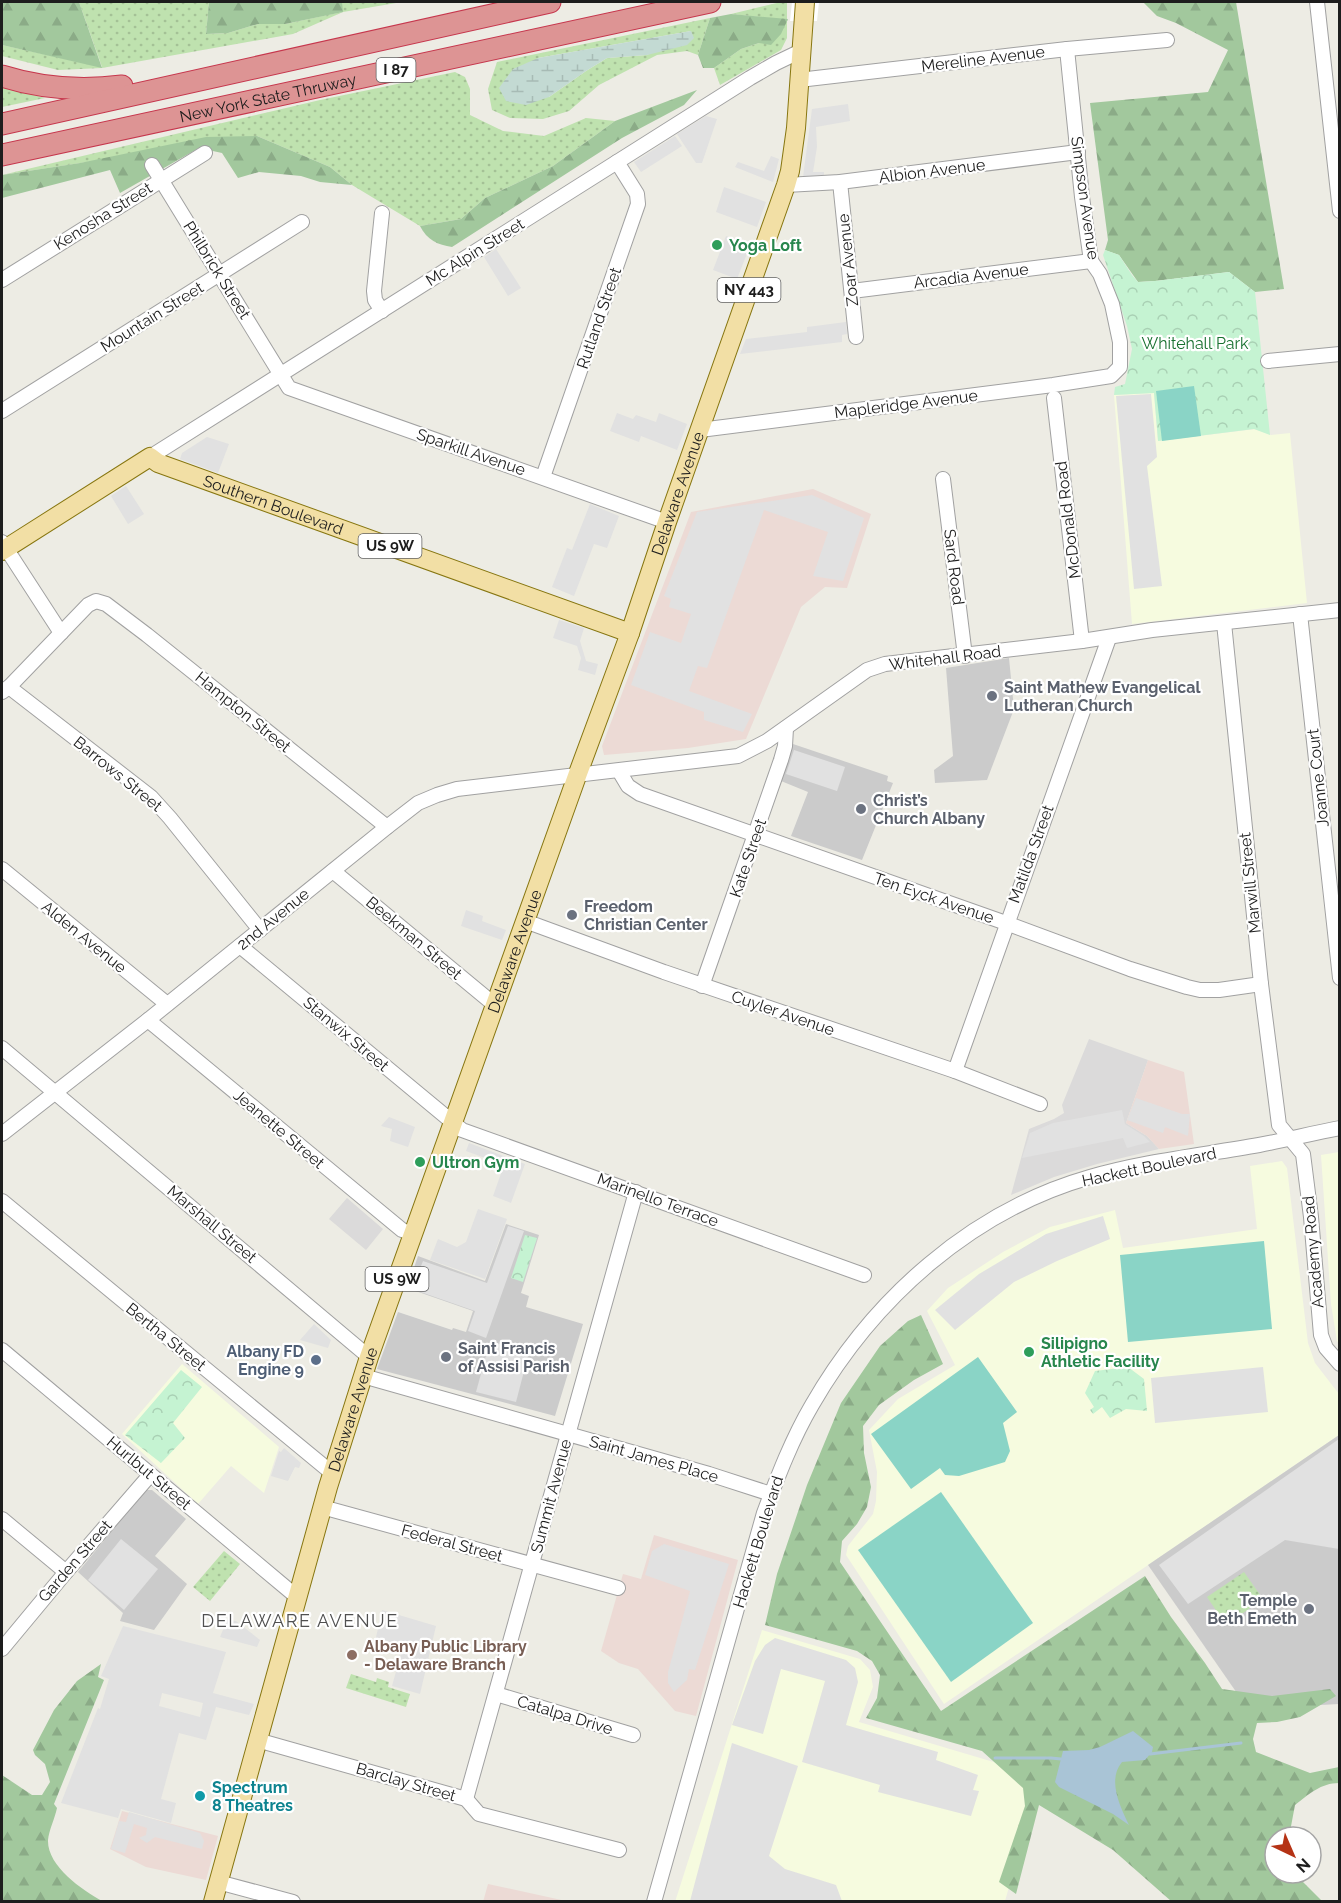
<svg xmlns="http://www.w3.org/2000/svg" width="1341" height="1903" font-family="Raleway,sans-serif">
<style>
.residential{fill:#dbdada}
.commercial{fill:#ecdad5}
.education{fill:#f6fbdf}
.religious{fill:#cbcbcb}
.grass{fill:url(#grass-dots);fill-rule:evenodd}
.forest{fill:url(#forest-firs)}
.wetland{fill:url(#wetland-marsh)}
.park{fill:url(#park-crowns)}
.pitch{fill:#8ad4c6}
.parking{fill:#e1e1e1;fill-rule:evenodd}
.water{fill:#a9c4d6}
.pier{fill:#fff}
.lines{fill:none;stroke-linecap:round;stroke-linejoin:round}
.stream{stroke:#a9c4d6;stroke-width:3}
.minor-casing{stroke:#a1a1a1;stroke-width:16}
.major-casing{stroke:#877610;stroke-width:20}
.highway-casing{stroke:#c6374d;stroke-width:23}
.minor{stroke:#fff;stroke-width:14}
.major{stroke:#f2dfa5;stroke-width:18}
.highway{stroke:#dd9494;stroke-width:21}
.leisure-dot{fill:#2e9e5b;stroke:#fff;stroke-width:2}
.worship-dot{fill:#6b7280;stroke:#fff;stroke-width:2}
.service-dot{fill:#5c6f8a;stroke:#fff;stroke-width:2}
.education-dot{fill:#8d6e63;stroke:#fff;stroke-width:2}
.culture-dot{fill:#0f9aa8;stroke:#fff;stroke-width:2}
.labels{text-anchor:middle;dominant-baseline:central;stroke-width:4.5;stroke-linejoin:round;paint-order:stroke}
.shield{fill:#fff;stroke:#616161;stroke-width:1.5}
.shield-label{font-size:15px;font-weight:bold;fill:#1d1d1d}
.street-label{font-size:16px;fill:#1d1d1d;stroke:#fff}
.leisure-label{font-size:16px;font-weight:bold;fill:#27864d;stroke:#fff;text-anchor:start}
.park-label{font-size:16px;fill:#17702f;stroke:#fff}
.worship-label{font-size:16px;font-weight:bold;fill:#5b616d;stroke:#fff;text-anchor:start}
.service-label{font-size:16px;font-weight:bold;fill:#4e5e75;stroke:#fff;text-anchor:end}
.education-label{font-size:16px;font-weight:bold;fill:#785e54;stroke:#fff;text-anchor:start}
.culture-label{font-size:16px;font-weight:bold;fill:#0d838f;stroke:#fff;text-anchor:start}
.neighbourhood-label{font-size:18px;letter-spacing:1.5px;fill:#505050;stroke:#fff}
</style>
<defs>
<pattern id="grass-dots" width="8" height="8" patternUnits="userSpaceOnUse" patternTransform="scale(1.5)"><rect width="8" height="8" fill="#bfe2af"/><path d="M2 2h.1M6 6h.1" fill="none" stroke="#a4c196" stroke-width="1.8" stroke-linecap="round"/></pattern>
<pattern id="forest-firs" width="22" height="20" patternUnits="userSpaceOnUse" patternTransform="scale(1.5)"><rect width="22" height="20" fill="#a2c89d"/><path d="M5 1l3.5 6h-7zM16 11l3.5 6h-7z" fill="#8bab87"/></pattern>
<pattern id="wetland-marsh" width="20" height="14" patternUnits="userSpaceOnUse" patternTransform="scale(1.5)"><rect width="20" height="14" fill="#c3dad3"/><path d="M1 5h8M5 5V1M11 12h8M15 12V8" fill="none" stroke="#a7bbb5"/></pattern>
<pattern id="park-crowns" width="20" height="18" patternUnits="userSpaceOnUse" patternTransform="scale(1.5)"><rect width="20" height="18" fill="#c5f3d2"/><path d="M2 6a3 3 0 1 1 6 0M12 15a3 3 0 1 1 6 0" fill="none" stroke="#a9d0b4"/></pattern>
</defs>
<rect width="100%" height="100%" fill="#edece4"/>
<g class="residential">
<polygon points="1089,1039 1148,1060 1126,1123 1147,1136 1159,1149 1097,1164 1054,1177 1011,1195 1029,1129 1054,1119 1064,1113 1062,1105"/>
<polygon points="347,1198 383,1229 366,1250 329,1219"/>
</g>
<g class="commercial">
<polygon points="813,489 871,514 847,588 825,587 801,607 746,739 688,748 604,755 602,746 691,512"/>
<polygon points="1148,1060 1184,1072 1194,1144 1159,1149 1147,1136 1126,1123"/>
<polygon points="654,1535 738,1560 696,1716 675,1711 638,1669 619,1663 601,1651 623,1574 641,1579"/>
<polygon points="122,1811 218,1836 206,1880 146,1867 110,1849"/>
<polygon points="488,1884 566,1901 483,1902"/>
</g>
<g class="education">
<polygon points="1154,393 1158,441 1255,429 1271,435 1290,433 1307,603 1132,624 1114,395"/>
<polygon points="1339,1152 1339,1344 1337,1341 1331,1304 1321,1155"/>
<polygon points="1282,1161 1287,1168 1308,1343 1315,1363 1339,1394 1339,1435 944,1704 846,1555 848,1546 873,1514 876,1501 877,1472 869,1430 898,1399 955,1365 927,1311 948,1288 1003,1252 1050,1227 1115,1210 1123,1248 1257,1229 1250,1166"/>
<polygon points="182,1364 279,1447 264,1493 231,1466 198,1504 122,1434"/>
<polygon points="762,1630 860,1659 870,1670 873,1687 859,1722 1041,1776 1005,1901 675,1902"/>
</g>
<g class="religious">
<polygon points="1009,658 1014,709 987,780 935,783 934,770 953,756 946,668"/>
<polygon points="793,744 888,776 887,781 893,783 862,860 791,836 808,792 781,781"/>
<polygon points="506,1224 539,1235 521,1293 529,1296 526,1307 583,1324 555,1416 377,1369 398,1312 452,1330 453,1328 466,1332 473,1311 407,1288 418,1256 485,1281"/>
<polygon points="1339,1435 1339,1704 1248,1709 1148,1565"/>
<polygon points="146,1490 152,1490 186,1519 155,1556 187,1584 154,1630 120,1621 123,1613 78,1572"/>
</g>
<g class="grass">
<polygon points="79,2 209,2 206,34 228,33 258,24 285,24 342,12 342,2 402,2 343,12 293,34 102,68 58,70 2,56 2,45 102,67"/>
<polygon points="781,2 787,2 787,38 781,50 720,85 714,68 741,49 759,43 788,20 731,14"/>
<path d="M710 18 698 55 687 51 657 55 599 85 569 111 543 119 510 118 492 110 488 89 497 62ZM691 31 647 55 607 58 586 71 549 97 538 58Z"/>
<polygon points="455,72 465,77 470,89 470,115 503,131 544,136 586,118 615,121 553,166 485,198 461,219 420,226 352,185 330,167 257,136 2,175 320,100"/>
<polygon points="2,87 45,98 2,107"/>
<polygon points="224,1551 240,1564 210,1601 193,1587"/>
<polygon points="1244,1572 1263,1599 1226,1625 1207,1597"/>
<polygon points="351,1674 376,1682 377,1678 389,1682 388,1687 410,1694 406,1707 346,1688"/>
</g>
<g class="forest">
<polygon points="2,2 79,2 102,68 2,45"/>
<polygon points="209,2 342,2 343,12 285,24 258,24 228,33 206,34"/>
<polygon points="1143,2 1236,2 1284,289 1255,292 1229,272 1155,281 1138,282 1119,255 1105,250 1108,240 1090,103 1208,92 1228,50 1176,23 1157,16"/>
<polygon points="731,14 788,19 781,34 771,45 759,43 741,49 714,68 703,68 698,55 710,18"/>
<path d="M697 90 684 105 622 138 452 247C438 245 427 240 420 226L461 219 485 198 553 166 615 121Z"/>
<polygon points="257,136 330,167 352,185 320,182 301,176 259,172 238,178 222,153 199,148 120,193 110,170 2,198 2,175 80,163 206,137"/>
<path d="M921 1315 943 1364 914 1380 879 1405 863 1426 864 1453 871 1487 867 1507 857 1524 842 1541 840 1562 941 1711 1145 1576 1171 1617 1205 1663 1222 1689 1272 1696 1330 1689 1336 1696 1300 1717 1277 1722 1257 1723 1253 1739 1256 1752 1310 1773 1339 1767V1783C1321 1783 1309 1794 1295 1805L1289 1837H1275V1873H1294L1322 1901H1171L1113 1850 1039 1805 1016 1894 999 1882 1025 1806 1023 1788 982 1751 866 1718 877 1698 880 1675 872 1661 857 1651 765 1625 777 1574 807 1485 841 1403 880 1346 908 1321Z"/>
<path d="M101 1664 98 1677 104 1680 54 1804 57 1808C55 1818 49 1830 48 1840 47 1866 82 1890 102 1901H2V1775L32 1795H42L50 1782 45 1764 35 1755 33 1750 54 1710 77 1681Z"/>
</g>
<polygon class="wetland" points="691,31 694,38 687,45 647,55 607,58 586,71 549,97 526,105 506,101 499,88 513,69 538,58"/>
<g class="park">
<polygon points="1105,250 1119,255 1132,275 1138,282 1155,281 1229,272 1255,292 1270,435 1254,429 1158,441 1154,393 1114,395 1115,387 1125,384 1132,349 1127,326 1103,255"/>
<polygon points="525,1235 537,1238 523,1282 511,1278"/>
<polygon points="1128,1367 1144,1379 1147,1411 1126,1409 1110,1418 1102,1407 1093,1414 1090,1410 1094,1407 1085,1393 1095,1371"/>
<polygon points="181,1370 202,1387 173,1423 185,1438 161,1463 125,1435"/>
</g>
<g class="pitch">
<polygon points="1194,386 1201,436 1162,441 1156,391"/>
<polygon points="1264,1241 1272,1329 1128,1342 1120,1255"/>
<polygon points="978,1357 1017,1412 1003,1423 1010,1451 1005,1462 959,1476 945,1475 940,1468 911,1489 871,1434"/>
<polygon points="941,1492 1033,1623 951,1682 858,1550"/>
</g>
<g class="parking">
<polygon points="848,104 850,121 816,127 817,147 813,172 824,172 824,175 803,177 812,109"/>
<polygon points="706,116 717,119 702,163 696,163 677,134"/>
<polygon points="675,136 682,146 641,172 634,162"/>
<polygon points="771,156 779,159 773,182 735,167 738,162 764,171"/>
<polygon points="724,187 766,202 757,227 716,212"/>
<polygon points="726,236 750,246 737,279 713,270"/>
<polygon points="496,249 521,288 508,296 484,257"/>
<polygon points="846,322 847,334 842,335 842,342 740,354 746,339 807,332 807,327"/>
<polygon points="1151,394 1157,457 1147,466 1162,586 1134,589 1116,396"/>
<polygon points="617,413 633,419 636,415 656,422 659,413 687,424 677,450 641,436 639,442 610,431"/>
<polygon points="207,437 229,444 218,473 180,459 182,453"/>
<polygon points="126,486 144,514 128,524 111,496"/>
<polygon points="812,495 864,518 843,581 813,576 828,532 764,510 707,668 698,666 689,691 752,714 743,732 704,720 704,712 631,685 650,632 681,643 691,614 669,607 671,599 664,596 697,512"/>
<polygon points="590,504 619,516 607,548 594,544 574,596 552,587 567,548 572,550"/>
<polygon points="559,620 584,628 580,641 586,661 598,664 595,675 578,670 581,658 577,646 553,638"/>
<polygon points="794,750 845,767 837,791 786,774"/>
<polygon points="466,910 483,916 482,921 506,930 502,940 461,926"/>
<polygon points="1136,1098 1182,1114 1190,1114 1188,1136 1165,1127 1163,1133 1127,1120"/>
<polygon points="1122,1110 1125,1124 1144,1136 1150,1142 1127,1148 1123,1138 1022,1158 1030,1133 1053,1123"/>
<polygon points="389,1117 415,1127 408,1147 390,1141 392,1129 381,1126"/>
<polygon points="469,1143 525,1164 511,1203 493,1196 504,1165 466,1151"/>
<polygon points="478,1209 507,1219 485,1279 430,1260 438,1239 457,1247 466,1242"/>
<polygon points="1103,1216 1110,1239 1057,1261 1014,1282 955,1330 935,1310 979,1274 1046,1234"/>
<polygon points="508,1226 524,1231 486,1338 468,1331 475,1311 412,1289 423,1261 487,1283"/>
<polygon points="314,1324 331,1340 328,1348 300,1340"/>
<polygon points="490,1341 529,1352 516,1402 476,1392"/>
<polygon points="1263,1367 1268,1412 1155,1423 1151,1378"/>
<polygon points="1339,1439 1339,1549 1285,1540 1188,1604 1159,1565"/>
<polygon points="284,1448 301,1463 299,1468 295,1467 288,1481 271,1476 279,1451 281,1452"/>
<polygon points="121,1539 158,1569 124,1610 88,1580"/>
<polygon points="664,1544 729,1564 695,1670 689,1669 687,1680 674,1692 668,1683 668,1672 690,1591 645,1575 652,1551"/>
<polygon points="382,1610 436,1626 420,1694 392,1686 402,1650 375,1642"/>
<polygon points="227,1620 236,1621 260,1640 257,1647 220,1637"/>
<path d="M123 1626 226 1652 213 1693 254 1704 249 1715 216 1707 206 1740 179 1733 161 1799 176 1803 171 1823 121 1809 118 1818 61 1803 98 1708 100 1709 109 1679 101 1676ZM162 1693 203 1703 200 1717 159 1706Z"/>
<polygon points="775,1638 846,1660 855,1668 858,1682 846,1725 938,1752 936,1760 978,1775 973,1790 979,1791 971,1816 878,1792 880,1785 802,1762 825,1681 781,1669 763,1734 732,1725 755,1661 765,1645"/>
<polygon points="732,1743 798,1766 769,1856 785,1869 836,1885 842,1901 690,1901"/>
<polygon points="129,1812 200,1833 204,1841 202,1849 155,1837 147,1843 139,1838 146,1835 147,1828 134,1824 125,1853 111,1849 119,1821 126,1822"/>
</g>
<path class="water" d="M1133 1731 1153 1747 1152 1752 1145 1760 1122 1762C1107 1780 1120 1806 1129 1825L1113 1814 1059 1787 1055 1782 1063 1751 1089 1750 1100 1747Z"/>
<polygon class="pier" points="792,2 819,2 817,21 790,21"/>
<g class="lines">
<g class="stream">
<polyline points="1150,1754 1241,1743"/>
<polyline points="995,1758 1051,1758 1061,1759"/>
</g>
<defs>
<g id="minor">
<polyline points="1317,2 1340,211"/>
<polyline points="799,80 1067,49 1167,40"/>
<polyline points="152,165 289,388 667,522"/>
<polyline points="840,182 856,337"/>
<polyline points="786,185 840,182 1078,152"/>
<polyline points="2,280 205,153"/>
<polyline points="852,291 1091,261"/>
<polyline points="382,311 375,300 374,291 382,213"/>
<polyline points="1268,361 1340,354"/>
<polyline points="1054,398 1082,641"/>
<polyline points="2,411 302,222"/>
<polyline points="700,430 1053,385 1111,376 1120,367 1120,342 1112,304 1100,274 1091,261 1082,197 1067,49"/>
<polyline points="150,457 750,78 776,63 801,51"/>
<polyline points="543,477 638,204 637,194 617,162"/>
<polyline points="943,479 965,656"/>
<polyline points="2,542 61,633"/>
<polyline points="1300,614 1340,978"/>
<polyline points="1224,623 1261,984 1279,1125 1303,1154 1311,1217 1321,1335 1326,1348 1340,1364"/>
<polyline points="9,687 151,797 170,818 260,930"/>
<polyline points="2,692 9,687 88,605 96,601 106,604 147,635 387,827"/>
<polyline points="619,771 628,786 640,794 1006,923 1130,969 1187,987 1200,990 1219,990 1261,984"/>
<polyline points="2,869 167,1004"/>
<polyline points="333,871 496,1006"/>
<polyline points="525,921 664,972 955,1071 1040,1104"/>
<polyline points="240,946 462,1130 864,1275"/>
<polyline points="702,986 781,760 785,746 786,728"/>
<polyline points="148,1020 402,1230 413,1234"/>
<polyline points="2,1048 369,1357"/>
<polyline points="955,1071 1109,638"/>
<polyline points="2,1134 148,1020 387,827 418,803 437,795 457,789 738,756 767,741 867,670 885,664 1082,641 1152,630 1340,610"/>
<polyline points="2,1201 332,1473"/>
<polyline points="2,1350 297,1597"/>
<polyline points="363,1376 709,1474 771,1494"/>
<polyline points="322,1507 618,1588"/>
<polyline points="2,1519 66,1572"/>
<polyline points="2,1649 66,1572 150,1475"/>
<polyline points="496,1694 633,1735"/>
<polyline points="257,1740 466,1799 479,1814 619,1850"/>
<polyline points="466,1799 636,1192"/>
<polyline points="218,1882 293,1902"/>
<path d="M654 1902 764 1513C778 1476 792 1439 812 1405 873 1299 971 1211 1090 1177 1145 1161 1203 1155 1259 1145 1286 1140 1313 1133 1340 1128"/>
</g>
<g id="major">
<path id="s1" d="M2 551 150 457 158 463 630 633"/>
<path id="s2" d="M213 1902 328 1487 369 1357 577 776 630 633 667 522 786 185 790 171 796 128 805 2"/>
</g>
<g id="highway">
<path d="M2 76C40 88 82 91 122 86"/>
<polyline points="2,124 550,2"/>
<path id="s3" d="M2 155 710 2"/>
</g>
</defs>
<use href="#minor" class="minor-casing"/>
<use href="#major" class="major-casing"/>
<use href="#highway" class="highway-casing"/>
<use href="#minor" class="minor"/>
<use href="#major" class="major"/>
<use href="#highway" class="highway"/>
</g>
<g class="leisure-dot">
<circle cx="717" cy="245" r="6"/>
<circle cx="420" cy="1162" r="6"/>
<circle cx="1029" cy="1352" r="6"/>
</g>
<g class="worship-dot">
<circle cx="992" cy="696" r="6"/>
<circle cx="861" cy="809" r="6"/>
<circle cx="572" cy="915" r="6"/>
<circle cx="446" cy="1357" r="6"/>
<circle cx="1309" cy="1609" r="6"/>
</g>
<circle class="service-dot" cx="316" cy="1360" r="6"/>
<circle class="education-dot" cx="352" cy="1655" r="6"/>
<circle class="culture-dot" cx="200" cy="1796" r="6"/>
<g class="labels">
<g class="shield">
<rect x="376.5" y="58" width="39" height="24" rx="4.5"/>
<rect x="717.5" y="278" width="63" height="24" rx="4.5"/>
<rect x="358.5" y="534" width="63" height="24" rx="4.5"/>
<rect x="365.5" y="1267" width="63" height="24" rx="4.5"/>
</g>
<g class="shield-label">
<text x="396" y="70">I 87</text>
<text x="749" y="290">NY 443</text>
<text x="390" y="546">US 9W</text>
<text x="397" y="1279">US 9W</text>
</g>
<g class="street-label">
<text transform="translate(983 59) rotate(-7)">Mereline Avenue</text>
<text stroke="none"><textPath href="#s3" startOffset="272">New York State Thruway</textPath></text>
<text transform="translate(932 171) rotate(-7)">Albion Avenue</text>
<text transform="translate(1085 198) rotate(82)">Simpson Avenue</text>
<text transform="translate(103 216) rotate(-32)">Kenosha Street</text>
<text transform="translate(475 252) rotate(-32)">Mc Alpin Street</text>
<text transform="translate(848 260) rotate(-96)">Zoar Avenue</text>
<text transform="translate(217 270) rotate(58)">Philbrick Street</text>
<text transform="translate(971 276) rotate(-7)">Arcadia Avenue</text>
<text transform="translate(152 317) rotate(-32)">Mountain Street</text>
<text transform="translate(599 318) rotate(-71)">Rutland Street</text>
<text transform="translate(906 404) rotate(-7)">Mapleridge Avenue</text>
<text transform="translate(471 452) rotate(19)">Sparkill Avenue</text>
<text stroke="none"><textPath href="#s2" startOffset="1484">Delaware Avenue</textPath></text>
<text stroke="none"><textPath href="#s1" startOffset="308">Southern Boulevard</textPath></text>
<text transform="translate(1068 520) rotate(-97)">McDonald Road</text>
<text transform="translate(954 567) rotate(83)">Sard Road</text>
<text transform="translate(945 658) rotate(-7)">Whitehall Road</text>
<text transform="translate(243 712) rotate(39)">Hampton Street</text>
<text transform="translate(118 774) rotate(39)">Barrows Street</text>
<text transform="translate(1318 778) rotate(-96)">Joanne Court</text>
<text transform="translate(1031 854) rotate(-70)">Matilda Street</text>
<text transform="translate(748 858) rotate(-71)">Kate Street</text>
<text transform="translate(1250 883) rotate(-96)">Marwill Street</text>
<text transform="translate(934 898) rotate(19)">Ten Eyck Avenue</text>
<text transform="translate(273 919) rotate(-39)">2nd Avenue</text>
<text transform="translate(84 937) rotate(39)">Alden Avenue</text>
<text transform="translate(414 938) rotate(40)">Beekman Street</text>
<text stroke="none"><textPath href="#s2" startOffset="998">Delaware Avenue</textPath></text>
<text transform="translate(783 1013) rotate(19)">Cuyler Avenue</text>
<text transform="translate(346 1034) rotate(40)">Stanwix Street</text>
<text transform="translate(279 1129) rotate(40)">Jeanette Street</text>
<text transform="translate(1149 1167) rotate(-12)">Hackett Boulevard</text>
<text transform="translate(658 1200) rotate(20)">Marinello Terrace</text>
<text transform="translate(212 1224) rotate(40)">Marshall Street</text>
<text transform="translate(1313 1252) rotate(-95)">Academy Road</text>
<text transform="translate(166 1337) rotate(39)">Bertha Street</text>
<text stroke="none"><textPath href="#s2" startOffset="512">Delaware Avenue</textPath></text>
<text transform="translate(654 1459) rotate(16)">Saint James Place</text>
<text transform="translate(149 1473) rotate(40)">Hurlbut Street</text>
<text transform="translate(551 1496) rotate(-75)">Summit Avenue</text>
<text transform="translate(758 1542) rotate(-73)">Hackett Boulevard</text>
<text transform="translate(452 1543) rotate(15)">Federal Street</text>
<text transform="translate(75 1561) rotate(-49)">Garden Street</text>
<text transform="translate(565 1715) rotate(17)">Catalpa Drive</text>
<text transform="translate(406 1782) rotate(16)">Barclay Street</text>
</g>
<g class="leisure-label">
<text x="729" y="245">Yoga Loft</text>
<text x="432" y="1162">Ultron Gym</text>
<text x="1041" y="1343">Silipigno<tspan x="1041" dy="18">Athletic Facility</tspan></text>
</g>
<g class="park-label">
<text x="1195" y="343">Whitehall Park</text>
</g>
<g class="worship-label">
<text x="1004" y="687">Saint Mathew Evangelical<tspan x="1004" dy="18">Lutheran Church</tspan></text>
<text x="873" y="800">Christ’s<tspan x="873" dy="18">Church Albany</tspan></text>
<text x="584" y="906">Freedom<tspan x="584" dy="18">Christian Center</tspan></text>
<text x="458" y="1348">Saint Francis<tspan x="458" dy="18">of Assisi Parish</tspan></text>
<text x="1297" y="1600" text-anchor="end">Temple<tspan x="1297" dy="18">Beth Emeth</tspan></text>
</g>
<g class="service-label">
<text x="304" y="1351">Albany FD<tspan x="304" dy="18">Engine 9</tspan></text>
</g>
<g class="education-label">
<text x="364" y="1646">Albany Public Library<tspan x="364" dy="18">- Delaware Branch</tspan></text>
</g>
<g class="culture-label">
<text x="212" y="1787">Spectrum<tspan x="212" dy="18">8 Theatres</tspan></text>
</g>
<g class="neighbourhood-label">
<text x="300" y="1620">DELAWARE AVENUE</text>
</g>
</g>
<rect width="1341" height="1903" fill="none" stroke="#1d1d1d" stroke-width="6"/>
<g transform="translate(1293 1855) rotate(136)"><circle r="28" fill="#ffffff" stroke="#a5a5a5" stroke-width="1.5"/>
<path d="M0-4.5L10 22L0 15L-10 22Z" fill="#b53315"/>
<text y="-9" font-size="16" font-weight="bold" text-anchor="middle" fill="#1d1d1d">N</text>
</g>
</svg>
